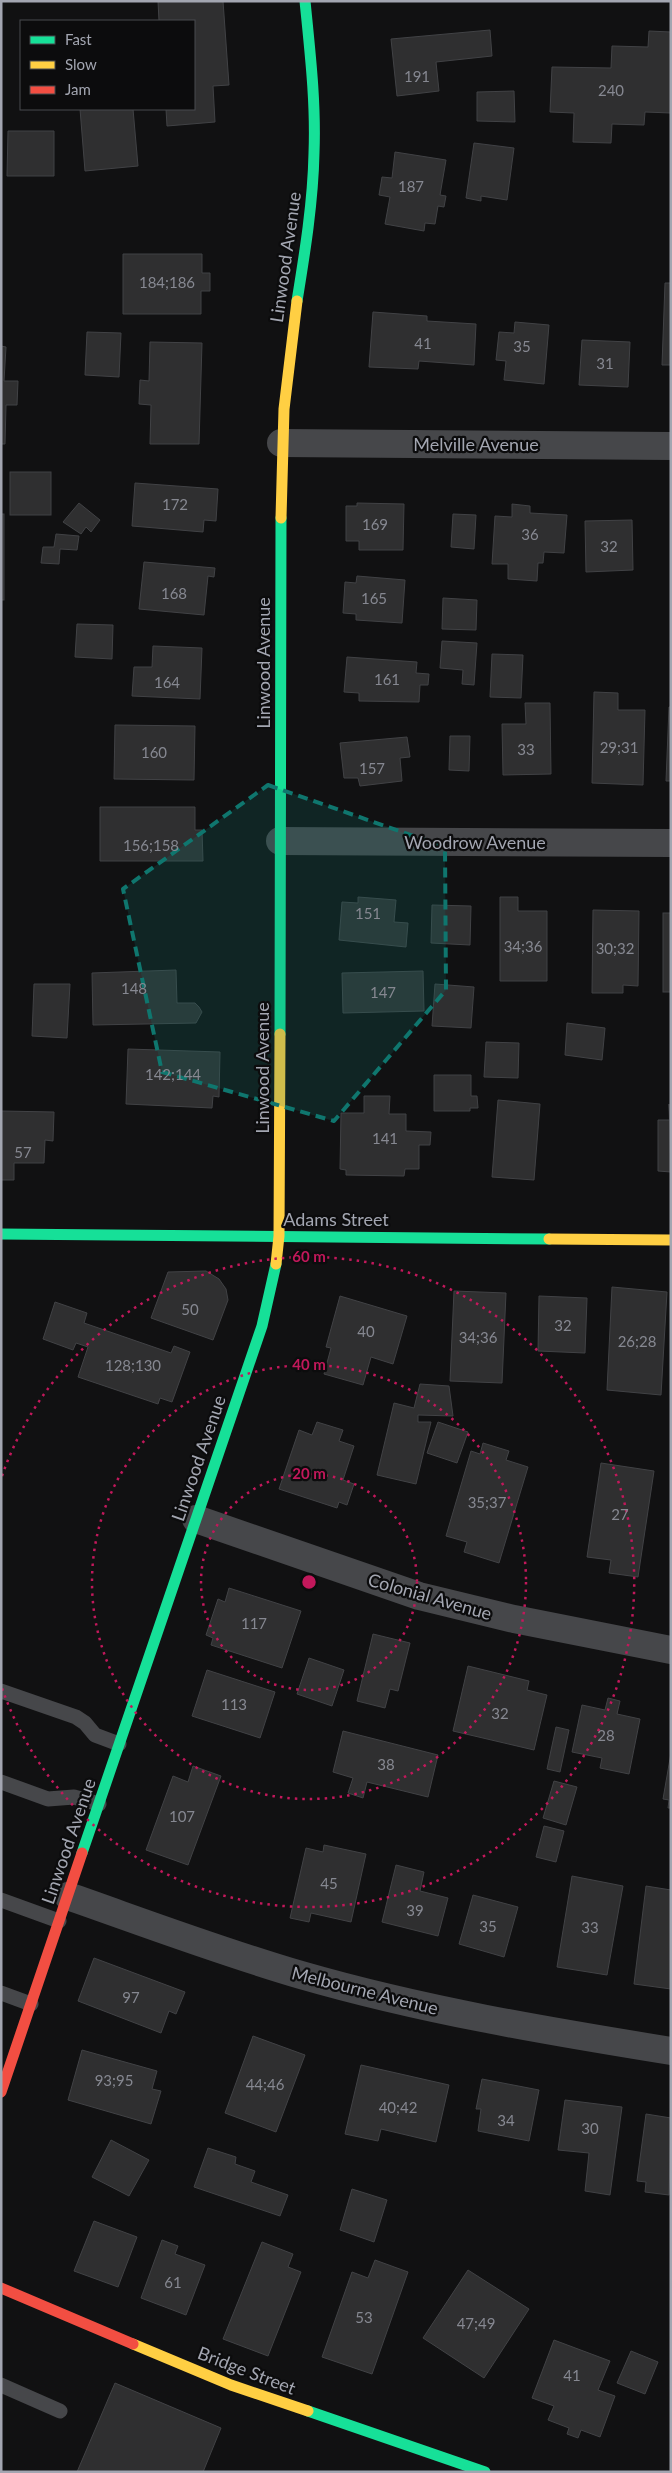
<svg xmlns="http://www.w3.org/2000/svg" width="672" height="2473" font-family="Lato,sans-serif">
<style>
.building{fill:#2f2f30;stroke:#414245}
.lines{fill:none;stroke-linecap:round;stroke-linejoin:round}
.lane{stroke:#46474a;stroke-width:15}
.street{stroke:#46474a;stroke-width:28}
.fast{stroke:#16e098;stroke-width:11}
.slow{stroke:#ffcf43;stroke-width:11}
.jam{stroke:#f24e42;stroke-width:11}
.marked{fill:#0f766e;fill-opacity:0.2;stroke:#0f766e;stroke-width:4;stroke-dasharray:10 6;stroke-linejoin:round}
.ring{fill:none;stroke:#c2185b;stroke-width:2.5;stroke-dasharray:2.5 5}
.labels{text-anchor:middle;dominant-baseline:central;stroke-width:4.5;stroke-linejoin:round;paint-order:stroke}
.number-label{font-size:15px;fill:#868891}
.street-label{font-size:18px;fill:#a3a6b1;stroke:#0c0c0d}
.centre{fill:#c2185b;stroke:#0c0c0d;stroke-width:2.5}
.ring-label{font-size:15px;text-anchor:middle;font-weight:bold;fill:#c2185b;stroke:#0c0c0d;stroke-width:4.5;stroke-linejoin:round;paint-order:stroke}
</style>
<rect width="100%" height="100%" fill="#111112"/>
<g class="building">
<polygon points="158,1 223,1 229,85 213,86 215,122 167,126 166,109 194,109 194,21 159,21"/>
<polygon points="490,30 492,56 436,62 439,91 397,96 391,39"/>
<polygon points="649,31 671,32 671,113 645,112 644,125 612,124 611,143 573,142 574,113 550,112 552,67 611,68 612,46 648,47"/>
<polygon points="514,91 515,122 477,121 477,92"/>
<polygon points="80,109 133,109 138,166 85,171"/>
<polygon points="8,131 54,131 54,176 7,176"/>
<polygon points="474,143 514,148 507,200 481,196 481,201 466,198"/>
<polygon points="395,152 446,160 440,195 446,196 444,207 438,206 435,224 425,223 424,231 385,224 390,197 379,195 382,177 392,178"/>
<polygon points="123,254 202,254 202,273 210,273 210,291 201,291 201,314 123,314"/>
<polygon points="665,283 671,283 671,365 662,365"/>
<polygon points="373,312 427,316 427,321 476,324 474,365 419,361 418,369 369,367"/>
<polygon points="515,322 549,325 544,384 504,380 506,361 496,360 499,332 514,333"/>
<polygon points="87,332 121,333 119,377 85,375"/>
<polygon points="582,340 630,342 628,387 579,385"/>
<polygon points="150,342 202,343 199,444 150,444 151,405 139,404 140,380 149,381"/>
<polygon points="1,346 6,347 4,381 18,381 17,405 6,405 5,444 1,444"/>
<rect x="10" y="472" width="41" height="43"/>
<polygon points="135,483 218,489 216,521 204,520 203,532 132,526"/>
<polygon points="79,503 100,520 91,532 86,527 81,534 63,522"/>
<polygon points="357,503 404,504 403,550 359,550 359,541 346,541 346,506 357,506"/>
<polygon points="512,504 530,506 530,513 567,515 564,553 544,552 543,563 538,563 537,581 508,579 508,564 492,564 495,516 512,517"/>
<rect x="1" y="514" width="3" height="86"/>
<polygon points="453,514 476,515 474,549 451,547"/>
<polygon points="632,520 633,570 586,572 585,521"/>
<polygon points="56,534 79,536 77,550 60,549 59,564 41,563 43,547 54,547"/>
<polygon points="144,562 215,568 214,577 208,576 204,615 139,609"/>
<polygon points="357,576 405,580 402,623 356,620 356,614 343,613 345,582 356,583"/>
<polygon points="443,598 477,600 476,630 442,629"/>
<polygon points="77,624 113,625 112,659 75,657"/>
<polygon points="442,641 477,643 474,685 462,684 463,670 440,668"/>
<polygon points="153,646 202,648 200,699 132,696 134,667 152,667"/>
<polygon points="492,654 523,655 521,698 490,697"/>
<polygon points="347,657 417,662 416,673 429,674 428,685 420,685 419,702 359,701 359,693 344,692"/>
<polygon points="594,692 618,693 618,710 645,710 643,785 592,783"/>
<polygon points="525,703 550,703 551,774 503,775 502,724 526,724"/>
<polygon points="669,707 671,707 671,781 666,781"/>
<polygon points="115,725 195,726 194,780 114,779"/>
<polygon points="450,736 470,736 469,771 449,770"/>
<polygon points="407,737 410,757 400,758 402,781 360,786 358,778 344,778 340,743"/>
<polygon points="100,807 195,807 195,830 202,830 203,861 100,861"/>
<polygon points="358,897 396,900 394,922 408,923 406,947 339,940 342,902 358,903"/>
<polygon points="500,897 518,897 518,911 547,911 547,981 500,981"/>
<polygon points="432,905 471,906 470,945 431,943"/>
<polygon points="593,910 639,911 638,986 623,985 623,993 592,993"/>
<rect x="663" y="913" width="8" height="79"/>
<polygon points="176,970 177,1003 195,1003 199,1007 202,1012 196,1023 93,1025 92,973"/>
<polygon points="423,971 424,1011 343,1013 342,973"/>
<polygon points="34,984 70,984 67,1038 32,1036"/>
<polygon points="435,984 474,987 471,1028 432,1026"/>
<polygon points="567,1023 605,1028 602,1060 565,1055"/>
<polygon points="486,1042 519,1043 518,1078 484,1077"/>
<polygon points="128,1049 220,1052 219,1097 213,1096 212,1108 126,1104"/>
<polygon points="434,1075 471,1075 471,1096 477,1096 478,1108 470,1108 470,1111 434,1111"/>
<polygon points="364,1096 390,1096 389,1114 406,1114 406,1131 431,1132 430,1145 419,1145 419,1169 405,1169 404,1176 346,1175 346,1170 340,1169 341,1113 364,1113"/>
<polygon points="498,1100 540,1104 534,1180 492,1177"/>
<polygon points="669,1104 671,1172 658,1171 658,1120 670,1120"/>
<polygon points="1,1111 54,1112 53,1141 45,1140 44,1163 14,1163 14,1180 1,1180"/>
<polygon points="206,1271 219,1279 226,1289 228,1300 213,1340 151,1318 168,1272"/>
<polygon points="612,1287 667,1292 661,1395 607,1390"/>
<polygon points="454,1291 506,1293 502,1383 450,1381"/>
<polygon points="340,1296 407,1316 393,1364 371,1357 363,1385 324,1374 331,1348 326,1347"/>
<polygon points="539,1296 587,1298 585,1353 538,1351"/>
<polygon points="55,1302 87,1313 84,1323 171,1353 174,1346 190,1352 172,1402 160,1398 158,1404 78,1377 88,1347 76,1343 73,1350 43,1339"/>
<polygon points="420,1384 449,1386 453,1416 418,1415 418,1422 431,1422 416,1484 377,1475 394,1403 414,1408"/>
<polygon points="317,1422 343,1430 339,1441 354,1446 343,1480 354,1484 347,1505 339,1502 337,1508 279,1489 299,1430 312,1435"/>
<polygon points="438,1422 468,1432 457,1463 427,1453"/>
<polygon points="483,1443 509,1451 506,1460 528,1467 499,1563 464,1552 467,1542 446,1536 471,1451 480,1454"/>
<polygon points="601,1463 654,1471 638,1577 609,1573 611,1560 587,1557"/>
<polygon points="229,1588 301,1611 282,1668 211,1645 213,1638 206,1635 218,1599 225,1602"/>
<polygon points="373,1634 410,1643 398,1691 390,1689 385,1708 357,1701"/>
<polygon points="309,1658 344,1670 332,1706 297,1694"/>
<polygon points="468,1666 529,1681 527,1690 547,1695 534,1750 453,1731"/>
<polygon points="207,1670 275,1692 260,1738 192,1716"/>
<polygon points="608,1698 620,1701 617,1714 640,1719 629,1774 600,1768 602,1758 572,1752 582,1705 605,1710"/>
<polygon points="556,1727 569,1730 560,1772 547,1769"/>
<polygon points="343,1731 438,1755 428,1797 367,1782 363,1798 348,1793 353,1778 333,1772"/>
<polygon points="671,1753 671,1808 668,1808 669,1800 663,1799"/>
<polygon points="193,1766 221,1776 188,1865 146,1850 173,1776 188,1782"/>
<polygon points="554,1781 577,1787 566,1825 543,1818"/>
<polygon points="544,1826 564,1831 556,1862 536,1857"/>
<polygon points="324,1845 366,1854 351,1922 311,1913 309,1922 290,1918 306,1848 323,1852"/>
<polygon points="396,1865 424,1872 420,1891 448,1898 438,1936 382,1922"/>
<polygon points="572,1876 623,1886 607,1975 557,1967"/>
<polygon points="646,1886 671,1890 671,1989 634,1984"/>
<polygon points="473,1895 518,1907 504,1957 459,1944"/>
<polygon points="94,1958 185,1992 176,2014 169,2011 161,2033 78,2001"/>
<polygon points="253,2036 305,2055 276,2132 225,2113"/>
<polygon points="82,2050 157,2071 152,2089 161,2091 151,2124 68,2100"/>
<polygon points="361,2065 449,2085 436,2142 381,2129 378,2141 345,2134"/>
<polygon points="482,2079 539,2090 529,2141 478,2131 481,2109 476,2109"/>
<polygon points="565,2100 622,2107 610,2195 585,2191 589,2153 558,2150"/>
<polygon points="646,2114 671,2118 669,2195 645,2192 646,2182 637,2181"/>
<polygon points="111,2140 149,2160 129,2196 92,2177"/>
<polygon points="208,2148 236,2157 235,2164 255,2171 251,2182 288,2195 280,2216 194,2187"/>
<polygon points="352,2189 387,2200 374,2242 340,2230"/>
<polygon points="94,2221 137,2237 118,2287 74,2271"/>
<polygon points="162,2240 178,2246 175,2254 205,2265 186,2315 141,2298"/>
<polygon points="262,2242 293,2254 288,2267 301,2272 268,2356 223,2339"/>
<polygon points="375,2260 408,2272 372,2374 322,2357 352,2272 368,2278"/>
<polygon points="468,2270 529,2309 484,2378 423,2338"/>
<polygon points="554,2340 610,2361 598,2390 615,2396 600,2437 581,2430 578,2438 567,2434 569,2428 548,2420 554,2406 532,2398"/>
<polygon points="631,2351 658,2362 645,2394 617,2383"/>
<polygon points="115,2383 221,2428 203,2472 77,2472"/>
</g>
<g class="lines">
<g class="lane">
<polyline points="1,1691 76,1717 85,1723 95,1735 119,1744"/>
<polyline points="1,1782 48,1799 74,1797 99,1804"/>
<polyline points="1,1900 59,1921"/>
<polyline points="1,1993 31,2004"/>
<polyline points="1,2385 60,2411"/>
</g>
<g class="street">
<polyline points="281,443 671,446"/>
<polyline points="280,841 671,843"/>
<polyline points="196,1519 419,1596 514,1619 671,1650"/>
<path d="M68 1896C145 1923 222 1952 301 1975 422 2010 547 2031 671 2051"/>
</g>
<g class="fast">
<path d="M297 301C305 252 313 202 314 153 316 102 310 52 305 1"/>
<polyline points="280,1034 281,518"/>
<polyline points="1,1234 549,1239"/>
<polyline points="82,1853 262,1326 276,1264"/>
<polyline points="308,2411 485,2472"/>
</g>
<g class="slow">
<polyline points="281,518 284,409 297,301"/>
<polyline points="549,1239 671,1240"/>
<polyline points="276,1264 279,1236 280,1034"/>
<polyline points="133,2344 231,2385 308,2411"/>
</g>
<g class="jam">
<polyline points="1,2092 82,1853"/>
<polyline points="1,2288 133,2344"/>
</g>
</g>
<path class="marked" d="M268 785 445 847 446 990 334 1121 162 1072 123 889Z"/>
<g class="ring">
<circle cx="309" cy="1582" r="108"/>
<circle cx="309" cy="1582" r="217"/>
<path d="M2 1476A325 325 0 1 1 2 1688"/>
</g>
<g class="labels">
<g class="number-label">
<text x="417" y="76">191</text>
<text x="611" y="90">240</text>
<text x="411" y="186">187</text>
<text x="167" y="282">184;186</text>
<text x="423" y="343">41</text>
<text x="522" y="346">35</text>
<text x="605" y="363">31</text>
<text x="175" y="504">172</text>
<text x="375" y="524">169</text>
<text x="530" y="534">36</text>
<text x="609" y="546">32</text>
<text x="174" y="593">168</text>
<text x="374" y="598">165</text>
<text x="387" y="679">161</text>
<text x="167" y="682">164</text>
<text x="619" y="747">29;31</text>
<text x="526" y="749">33</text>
<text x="154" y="752">160</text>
<text x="372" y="768">157</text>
<text x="151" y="845">156;158</text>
<text x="368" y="913">151</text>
<text x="523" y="946">34;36</text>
<text x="615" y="948">30;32</text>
<text x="134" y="988">148</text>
<text x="383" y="992">147</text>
<text x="173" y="1074">142;144</text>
<text x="385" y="1138">141</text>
<text x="23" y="1152">57</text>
<text x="190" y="1309">50</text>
<text x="563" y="1325">32</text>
<text x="366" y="1331">40</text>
<text x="478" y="1337">34;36</text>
<text x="637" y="1341">26;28</text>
<text x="133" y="1365">128;130</text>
<text x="487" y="1502">35;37</text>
<text x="620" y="1514">27</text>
<text x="254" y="1623">117</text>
<text x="234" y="1704">113</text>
<text x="500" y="1713">32</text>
<text x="606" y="1735">28</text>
<text x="386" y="1764">38</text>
<text x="182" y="1816">107</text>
<text x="329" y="1883">45</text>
<text x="415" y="1910">39</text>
<text x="488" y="1926">35</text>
<text x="590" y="1927">33</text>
<text x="131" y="1997">97</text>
<text x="114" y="2080">93;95</text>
<text x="265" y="2084">44;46</text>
<text x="398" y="2107">40;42</text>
<text x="506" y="2120">34</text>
<text x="590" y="2128">30</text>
<text x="173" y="2282">61</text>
<text x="364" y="2317">53</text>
<text x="476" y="2323">47;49</text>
<text x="572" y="2375">41</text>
</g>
<g class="street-label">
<text transform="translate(285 257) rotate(-82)">Linwood Avenue</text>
<text x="476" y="444">Melville Avenue</text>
<text transform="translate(263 663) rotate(-90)">Linwood Avenue</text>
<text x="475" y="842">Woodrow Avenue</text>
<text transform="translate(262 1068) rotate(-90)">Linwood Avenue</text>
<text x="336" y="1219">Adams Street</text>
<text transform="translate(198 1458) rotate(-71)">Linwood Avenue</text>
<text transform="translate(430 1596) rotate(16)">Colonial Avenue</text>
<text transform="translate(68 1841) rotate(-71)">Linwood Avenue</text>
<text transform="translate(365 1990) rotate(14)">Melbourne Avenue</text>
<text transform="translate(247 2370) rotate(21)">Bridge Street</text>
</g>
</g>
<circle cx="309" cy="1582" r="8" class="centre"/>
<g class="ring-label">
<text x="309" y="1262">60 m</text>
<text x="309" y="1370">40 m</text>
<text x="309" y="1479">20 m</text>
</g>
<rect width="672" height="2473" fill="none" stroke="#a3a6b1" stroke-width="5"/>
<rect x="20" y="20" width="175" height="90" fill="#0c0c0d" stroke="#484a4f"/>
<rect x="30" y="36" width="25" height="8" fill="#16e098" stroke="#484a4f"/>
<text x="65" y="45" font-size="15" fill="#a3a6b1">Fast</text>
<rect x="30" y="61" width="25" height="8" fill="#ffcf43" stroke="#484a4f"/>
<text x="65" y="70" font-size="15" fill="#a3a6b1">Slow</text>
<rect x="30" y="86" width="25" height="8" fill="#f24e42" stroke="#484a4f"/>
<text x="65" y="95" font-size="15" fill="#a3a6b1">Jam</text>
</svg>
